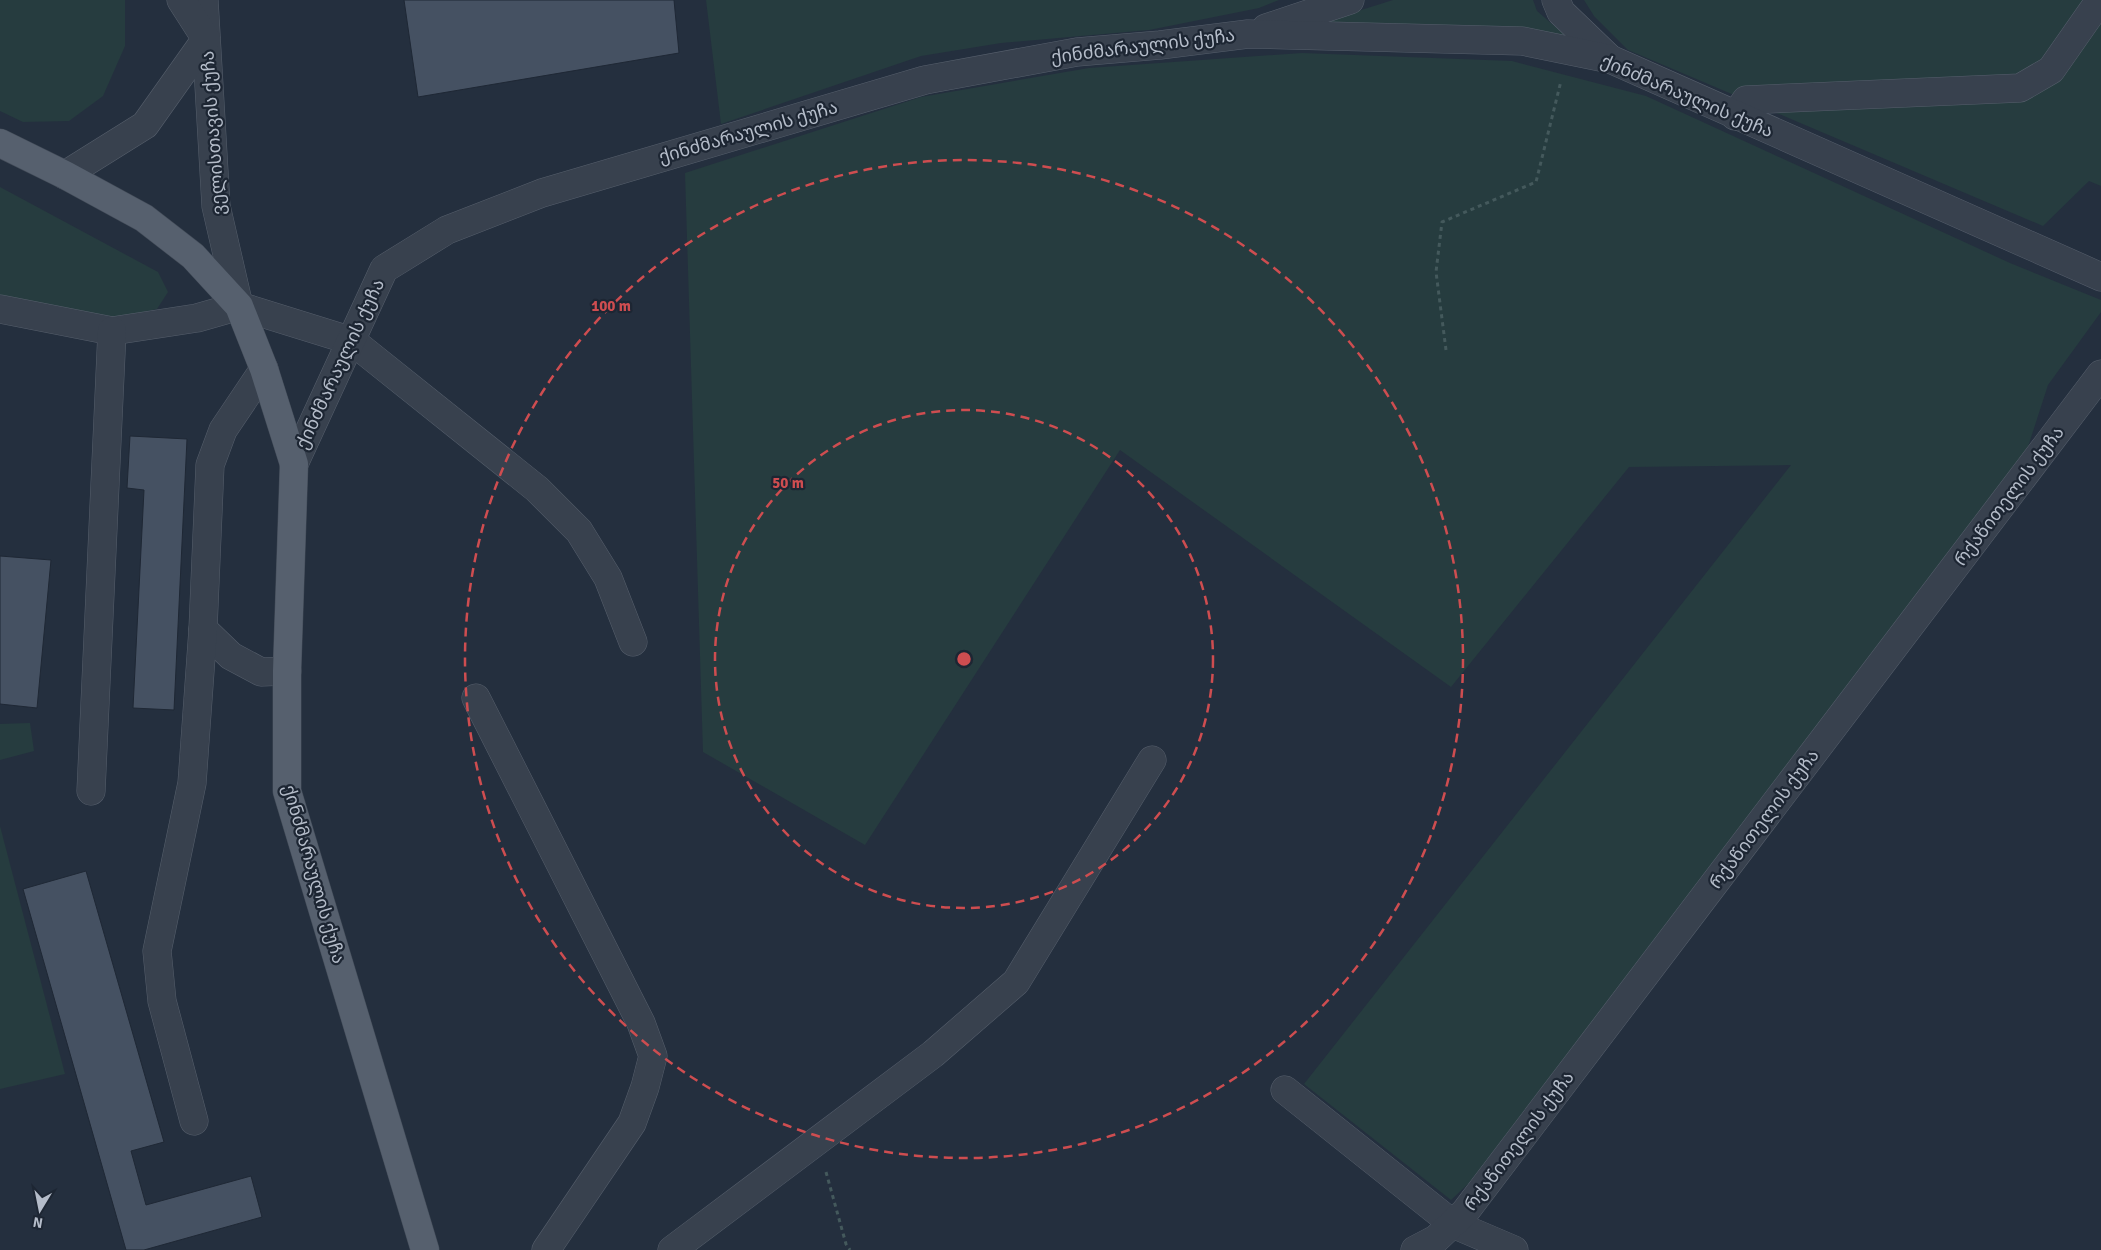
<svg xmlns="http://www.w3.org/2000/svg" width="2101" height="1250" font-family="Signika,'Noto Sans Georgian',sans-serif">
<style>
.green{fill:#263c3f}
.building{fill:#455162;stroke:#1f2835}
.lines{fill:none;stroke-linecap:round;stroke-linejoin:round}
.minor-casing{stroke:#565f6c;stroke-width:29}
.major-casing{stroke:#414a57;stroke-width:29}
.path{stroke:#44595c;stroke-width:3;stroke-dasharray:4 4;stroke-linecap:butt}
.minor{stroke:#38414e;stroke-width:28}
.major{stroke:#56606e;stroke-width:28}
.ring{fill:none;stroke:#ce4d50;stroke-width:2.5;stroke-dasharray:9 6}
.labels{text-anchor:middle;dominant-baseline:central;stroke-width:4.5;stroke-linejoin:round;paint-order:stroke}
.street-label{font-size:18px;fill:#b4bcc9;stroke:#1d2633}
.centre{fill:#ce4d50;stroke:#1d2633;stroke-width:2.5}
.ring-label{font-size:15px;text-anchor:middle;font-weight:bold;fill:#ce4d50;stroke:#1d2633;stroke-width:4.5;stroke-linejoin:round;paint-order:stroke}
</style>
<rect width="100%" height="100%" fill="#242f3e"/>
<g class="green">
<polygon points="0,0 125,0 125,46 103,96 69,121 23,122 0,111"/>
<polygon points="706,0 1279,0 1259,8 1149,30 1001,43 921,56 721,124"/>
<polygon points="1393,0 1533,0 1537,11 1566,36 1304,28"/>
<polygon points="1584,0 2101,0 2101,186 2089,181 2043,226 1628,50 1594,16"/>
<polygon points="1302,53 1512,61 1646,96 2010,263 2101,300 2101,312 2048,385 2025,456 1469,1183 1451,1200 1304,1084 1791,465 1629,467 1451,687 1120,450 865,845 703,752 685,173 921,97 1089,68"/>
<polygon points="0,187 158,272 168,292 157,309 108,320 0,296"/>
<polygon points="30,723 34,751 0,760 0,724"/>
<polygon points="0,826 65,1074 0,1089"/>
</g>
<g class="building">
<polygon points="404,0 674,0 679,53 418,97"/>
<polygon points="130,436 187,439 174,710 133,708 144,490 127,488"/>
<polygon points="0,556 51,560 37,708 0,704"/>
<polygon points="86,871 164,1142 131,1151 146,1205 251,1176 262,1217 144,1250 126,1250 23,889"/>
</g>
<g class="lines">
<defs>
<g id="minor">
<polyline points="204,0 216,206 239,306"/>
<polyline points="1556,0 1561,12 1610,59"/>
<polyline points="1266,28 1350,0"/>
<polyline points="1735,116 1746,100 2020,88 2051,70 2100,0"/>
<polyline points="65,175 145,125 206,39 181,0"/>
<polyline points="0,309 112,331 197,318 239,306 352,341 537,489 579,531 608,578 633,642"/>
<polyline points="294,464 384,269 447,230 542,193 925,80 1077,52 1160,45 1248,34 1522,41 1610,59 2101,277"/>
<polyline points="203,629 231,656 261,672 287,671"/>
<polyline points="476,698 641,1023 653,1056 645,1087 632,1123 546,1250"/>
<polyline points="91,791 112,331"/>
<polyline points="1285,1090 1453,1224 1514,1250"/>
<polyline points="194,1121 162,1001 157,951 192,783 203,629 210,465 223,430 264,369"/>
<polyline points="672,1250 933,1054 1016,982 1152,760"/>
<polyline points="1415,1250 1436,1239 1465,1212 2101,374"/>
</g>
<polyline id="major" points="0,143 65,175 144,218 193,256 239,306 264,369 294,464 287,671 287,791 425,1250"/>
</defs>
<use href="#minor" class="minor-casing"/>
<use href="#major" class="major-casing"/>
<g class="path">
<polyline points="1446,350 1436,272 1442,222 1536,182 1561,81"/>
<polyline points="826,1172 846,1244 850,1250"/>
</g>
<use href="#minor" class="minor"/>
<use href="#major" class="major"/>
</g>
<g class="ring">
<circle cx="964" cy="659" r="249"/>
<circle cx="964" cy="659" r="499"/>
</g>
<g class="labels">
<g class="street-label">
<text transform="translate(1143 46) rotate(-7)">ქინძმარაულის ქუჩა</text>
<text transform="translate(1687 96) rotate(23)">ქინძმარაულის ქუჩა</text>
<text transform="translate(748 132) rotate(-16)">ქინძმარაულის ქუჩა</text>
<text transform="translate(213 133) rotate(-94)">ველისთავის ქუჩა</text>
<text transform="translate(340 364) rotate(-65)">ქინძმარაულის ქუჩა</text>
<text transform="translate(2009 496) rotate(-53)">რქაწითელის ქუჩა</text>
<text transform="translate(1764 819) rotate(-53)">რქაწითელის ქუჩა</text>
<text transform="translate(314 874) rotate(74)">ქინძმარაულის ქუჩა</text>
<text transform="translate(1519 1141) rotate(-53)">რქაწითელის ქუჩა</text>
</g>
</g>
<circle cx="964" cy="659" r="8" class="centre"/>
<g class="ring-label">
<text x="611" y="311">100 m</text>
<text x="788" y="488">50 m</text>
</g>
<g transform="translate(40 1210) rotate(190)" stroke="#1d2633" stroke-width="4" paint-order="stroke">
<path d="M0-4L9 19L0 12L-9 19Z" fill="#b4bcc9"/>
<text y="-8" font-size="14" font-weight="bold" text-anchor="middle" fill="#b4bcc9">N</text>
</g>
</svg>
